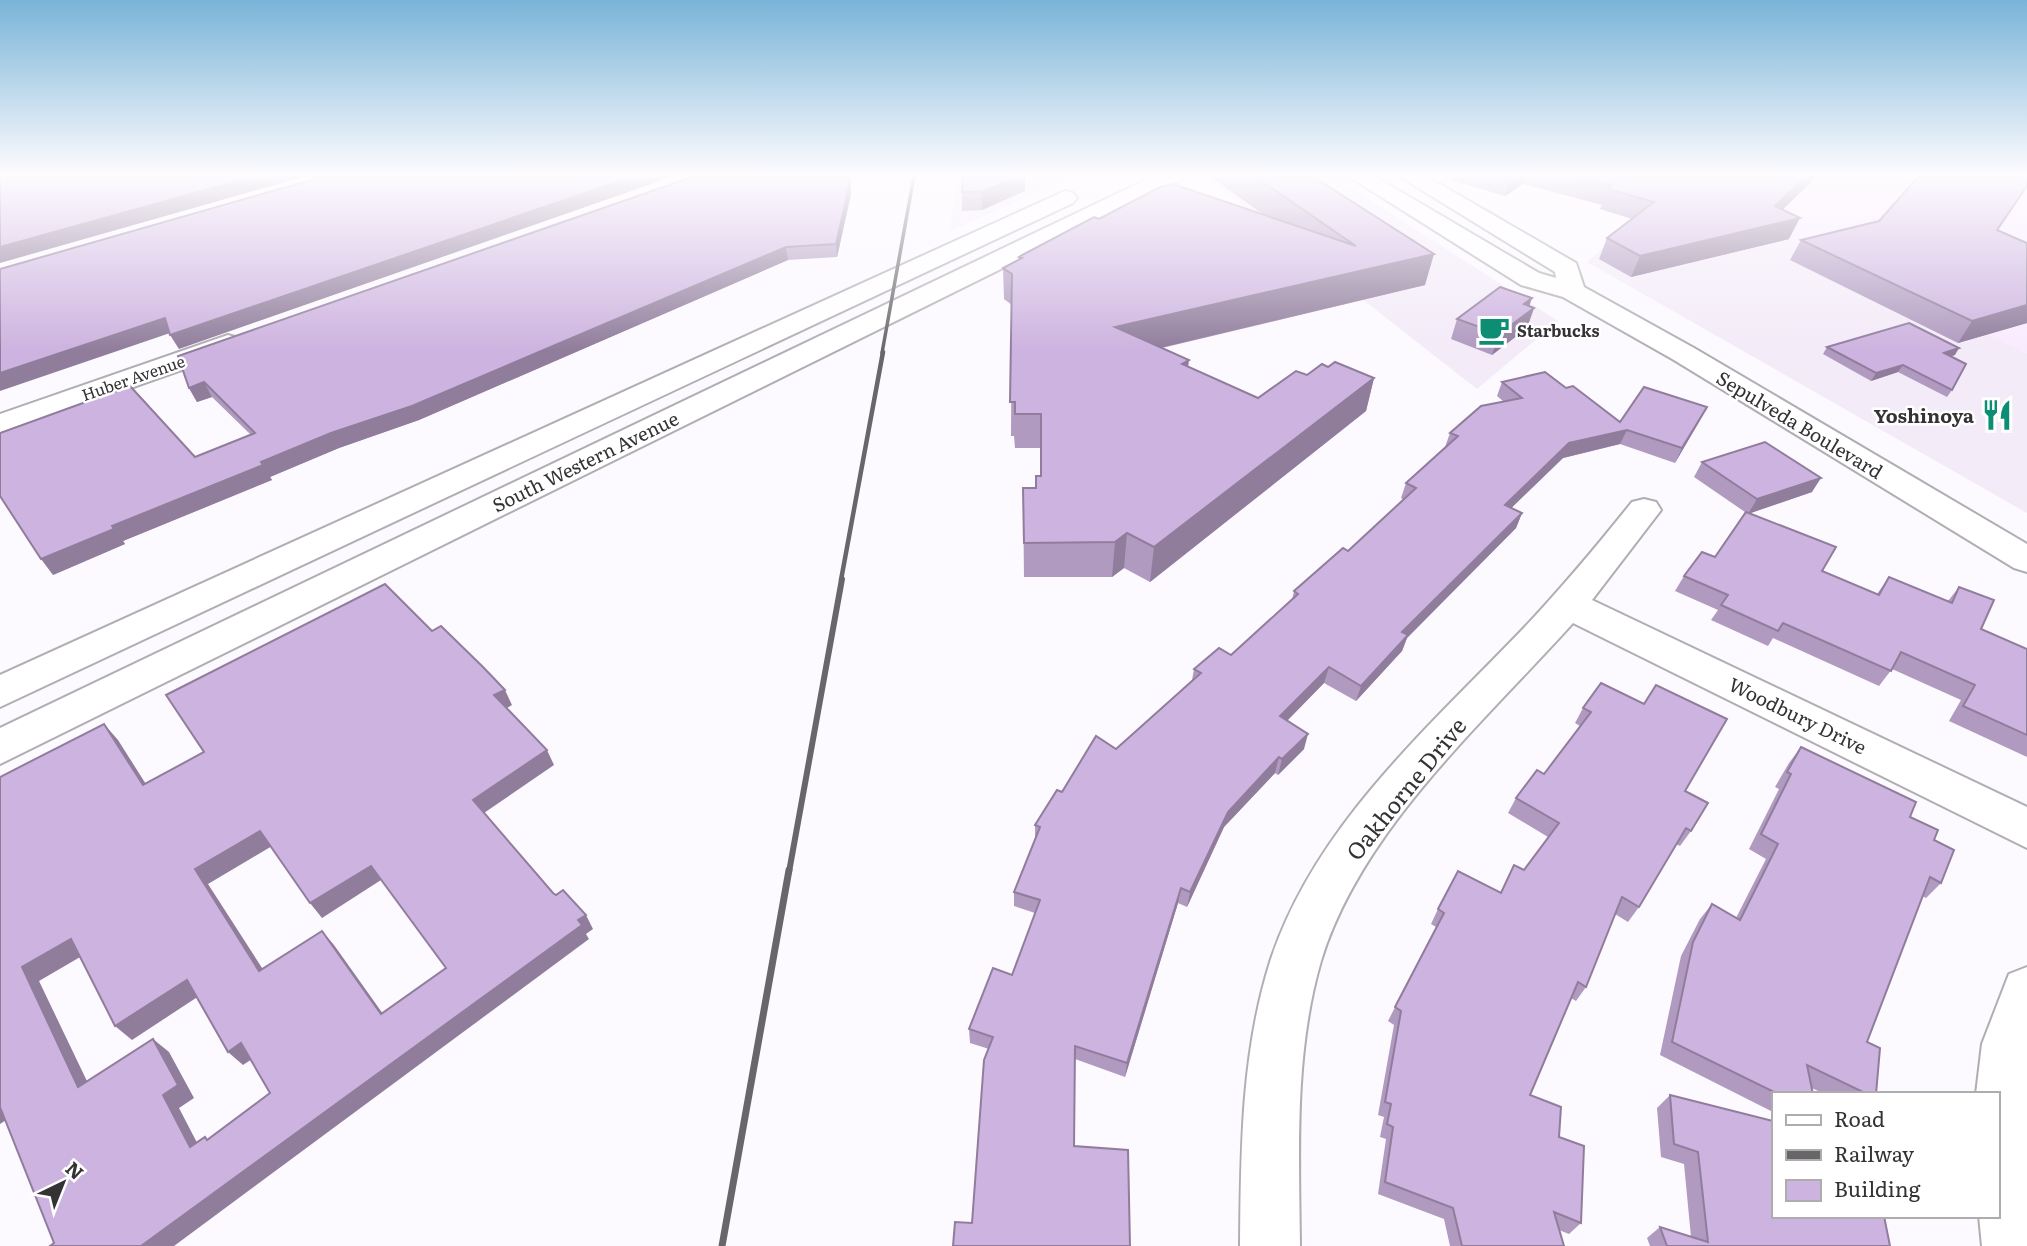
<svg xmlns="http://www.w3.org/2000/svg" width="2027" height="1246" font-family="Literata,serif">
<style>
.built{fill:#f3ebf8}
.industrial{fill:#f8ebfe}
.lines{fill:none;stroke-linecap:round;stroke-linejoin:round}
.minor-casing{stroke:#b1aeb3;stroke-width:4}
.major-casing{stroke:#b1aeb3;stroke-width:4}
.minor{fill:#fff;fill-rule:evenodd}
.major{fill:#fff;fill-rule:evenodd}
.rail-far3{stroke:#686669;stroke-width:3.5}
.rail-far2{stroke:#686669;stroke-width:4.5}
.rail-far1{stroke:#686669;stroke-width:6}
.rail{stroke:#686669;stroke-width:7}
.wall{fill:#b09ac0}
.shaded-wall{fill:#907d9c}
.building{fill:#cdb3df;stroke:#907d9c;stroke-width:2;fill-rule:evenodd}
.labels{text-anchor:middle;dominant-baseline:central;stroke-width:5;stroke-linejoin:round;paint-order:stroke}
.far-poi-label{font-size:16px;font-weight:bold;fill:#343234;stroke:#fff;text-anchor:start}
.far-street-label{font-size:16px;fill:#343234;stroke:#fff}
.poi-label{font-size:19px;font-weight:bold;fill:#343234;stroke:#fff;text-anchor:end}
.street-label{font-size:19px;fill:#343234;stroke:#fff}
.near-street-label{font-size:23px;fill:#343234;stroke:#fff}
</style>
<rect width="100%" height="100%" fill="#fcf9ff"/>
<g class="built">
<polygon points="957,176 1075,176 950,231"/>
<polygon points="1205,176 1333,176 1558,321 1477,389"/>
<polygon points="1674,185 2027,353 2027,513 1587,262"/>
</g>
<polygon class="industrial" points="1686,176 2027,176 2027,353 1674,185"/>
<g class="lines">
<defs>
<g id="minor">
<polygon points="228,335 238,338 242,344 238,350 0,434 0,414"/>
<path d="M1644 499 1656 502 1661 510 1592 600 2027 807V848L1573 623C1484 722 1361 830 1321 961 1294 1053 1299 1151 1300 1246H1240C1241 1151 1241 1054 1270 962 1314 827 1426 730 1521 631 1560 590 1596 547 1632 502Z"/>
<polygon points="2027,967 2027,1246 1982,1246 1979,1216 1997,1216 1997,1094 1976,1094 1982,1044 2009,974"/>
</g>
<g id="major">
<polygon points="1154,176 1182,176 1179,181 0,764 0,728"/>
<polygon points="1348,176 1374,176 1539,273 1556,278 1555,272 1399,176 1426,176 1576,263 1584,287 1694,348 2027,544 2027,572 2014,568 1674,360 1563,297 1521,285"/>
<polygon points="1065,191 1073,193 1077,198 1073,203 0,707 0,675"/>
</g>
</defs>
<use href="#minor" class="minor-casing"/>
<use href="#major" class="major-casing"/>
<use href="#minor" class="minor"/>
<use href="#major" class="major"/>
<polyline class="rail-far3" points="882,353 914,176"/>
<polyline class="rail-far2" points="841,580 883,352"/>
<polyline class="rail-far1" points="789,872 842,579"/>
<polyline class="rail" points="722,1246 789,870"/>
</g>
<g class="wall">
<polygon points="850,176 851,194 837,257 788,260 419,420 339,448 270,477 272,480 123,541 125,544 53,575 195,457 251,435 212,397 197,402 189,388"/>
<polygon points="1213,176 1312,176 1425,285 1162,348 1188,367 1258,398 1307,375 1328,367 1374,378 1366,411 1150,582 1124,568 1112,577 1024,577 1023,488 1036,488 1040,476 1040,448 1015,448 1014,436 1011,436 1012,305 1004,299 1003,268 1019,260 1019,257 1099,219 1264,215 1212,178"/>
<polygon points="1453,176 1817,176 1782,210 1789,239 1631,277 1599,259 1607,238 1632,219 1600,209 1602,205 1523,184 1505,196 1451,180"/>
<polygon points="2027,176 2027,187 1998,230 2027,243 2027,323 1958,343 1790,260 1801,240 1879,221"/>
<polygon points="1025,191 982,210 962,211 962,192"/>
<polygon points="1529,306 1534,308 1527,328 1492,355 1451,339 1457,319"/>
<polygon points="1827,347 1955,355 1951,356 1952,390 1947,397 1898,372 1871,381 1823,354"/>
<polygon points="1502,382 1566,388 1620,422 1707,407 1675,463 1620,444 1563,458 1511,508 1522,513 1516,528 1407,638 1402,651 1356,701 1324,683 1287,721 1304,749 1278,775 1275,773 1224,827 1187,907 1178,903 1125,1077 1075,1059 972,1223 989,1049 970,1043 969,1029 1012,975 1035,913 1014,906 1014,892 1035,840 1035,825 1062,792 1116,749 1192,680 1194,669 1231,655 1292,600 1294,591 1348,551 1404,500 1401,498 1406,483 1445,447 1450,433 1503,401 1497,396"/>
<polygon points="1702,462 1812,492 1750,513 1822,571 1877,594 1889,577 1948,601 1959,587 1981,629 2027,649 2027,757 1949,721 1961,700 1892,669 1879,686 1773,638 1768,646 1711,620 1718,610 1675,591 1684,576 1715,557 1745,512 1694,477"/>
<polygon points="1601,683 1685,791 1691,831 1680,846 1676,844 1639,907 1628,922 1615,914 1586,987 1576,1001 1571,998 1530,1095 1559,1137 1581,1223 1569,1234 1559,1230 1564,1246 1450,1246 1444,1219 1378,1194 1386,1139 1380,1137 1384,1117 1378,1115 1394,1025 1388,1021 1436,927 1431,924 1438,909 1500,893 1514,865 1524,870 1548,837 1508,813 1516,798 1544,774 1580,726 1575,723 1583,708"/>
<polygon points="1801,747 1910,817 1934,840 1941,883 1926,898 1922,896 1867,1042 1876,1094 1824,1094 1812,1088 1813,1094 1773,1094 1773,1112 1660,1055 1681,956 1700,919 1712,904 1736,918 1766,859 1749,849 1779,789 1775,787 1789,763"/>
<polygon points="1670,1095 1890,1246 1650,1246 1647,1238 1660,1227 1691,1237 1684,1164 1661,1157 1657,1108"/>
</g>
<g class="shaded-wall">
<polygon points="256,176 306,176 0,263 0,247"/>
<polygon points="635,176 674,176 179,349 170,335"/>
<polygon points="850,176 851,194 837,257 836,244"/>
<polygon points="1019,176 1025,176 1025,191 982,210 982,192"/>
<polygon points="1511,176 1525,176 1523,184 1505,196"/>
<polygon points="1806,176 1817,176 1766,226 1800,218 1789,239 1631,277 1640,256 1775,206"/>
<polygon points="786,247 788,260 419,420 339,448 270,477 272,480 123,541 125,544 53,575 41,559 112,526 261,462"/>
<polygon points="1434,254 1425,285 1113,359 1115,327"/>
<polygon points="1532,298 1527,313 1534,308 1527,328 1492,355 1499,334 1524,304"/>
<polygon points="2027,305 2027,323 1958,343 1972,321"/>
<polygon points="165,318 173,332 0,391 0,373"/>
<polygon points="1959,348 1955,355 1939,360 1944,353"/>
<polygon points="1189,360 1185,392 1182,364"/>
<polygon points="1903,365 1898,372 1871,381 1876,373"/>
<polygon points="1374,378 1366,411 1150,582 1154,547"/>
<polygon points="204,382 212,397 197,402 189,388"/>
<polygon points="1707,407 1699,422 1675,463 1682,448"/>
<polygon points="1627,430 1620,444 1563,458 1499,520 1505,505 1569,443"/>
<polygon points="1821,478 1812,492 1748,514 1757,499"/>
<polygon points="1522,513 1516,528 1407,638 1402,651 1356,701 1361,686 1402,632"/>
<polygon points="1127,533 1124,568 1112,577 1115,542"/>
<polygon points="1329,667 1324,683 1276,732 1280,716"/>
<polygon points="505,690 512,705 502,711 494,695"/>
<polygon points="104,724 118,740 156,800 143,785"/>
<polygon points="1308,734 1304,749 1278,775 1282,759"/>
<polygon points="547,750 554,765 481,815 473,800"/>
<polygon points="1279,757 1275,773 1224,827 1187,907 1190,892 1228,812"/>
<polygon points="260,831 272,846 208,884 273,985 259,971 195,869"/>
<polygon points="371,866 381,880 322,918 310,903"/>
<polygon points="1181,888 1178,903 1125,1077 1127,1063"/>
<polygon points="586,915 593,929 586,934 589,939 174,1246 141,1246"/>
<polygon points="322,931 334,945 393,1028 381,1014"/>
<polygon points="71,939 87,953 39,981 96,1100 78,1087 22,967"/>
<polygon points="187,980 202,994 132,1040 115,1026"/>
<polygon points="153,1039 169,1052 194,1098 179,1108 206,1160 190,1147 163,1095"/>
<polygon points="241,1043 255,1057 243,1065 228,1052"/>
<polygon points="0,1102 17,1113 0,1124"/>
</g>
<g class="building">
<polygon points="0,176 256,176 0,247"/>
<polygon points="325,176 635,176 170,335 165,318 0,373 0,269"/>
<polygon points="695,176 850,176 850,182 836,244 786,247 412,406 331,433 261,462 263,465 112,526 114,529 41,559 0,496 0,433 130,386 195,457 255,433 204,382 189,388 178,356"/>
<polygon points="963,176 1019,176 982,192 962,192"/>
<polygon points="1254,176 1312,176 1434,254 1115,327 1189,360 1182,364 1258,398 1296,371 1307,375 1322,364 1328,367 1335,362 1374,378 1154,547 1127,533 1115,542 1024,543 1023,488 1036,488 1036,476 1041,476 1041,414 1015,414 1015,402 1010,402 1012,274 1003,268 1022,258 1019,257 1022,255 1094,217 1099,219 1160,187 1173,184 1356,246"/>
<polygon points="1576,176 1806,176 1775,206 1800,218 1640,256 1607,238 1654,202 1608,189 1612,185"/>
<polygon points="1919,176 2027,176 2027,186 1997,230 2027,243 2027,305 1972,321 1801,240 1879,221"/>
<polygon points="1500,287 1532,298 1524,304 1534,308 1499,334 1457,319"/>
<polygon points="1909,323 1959,348 1944,353 1966,364 1952,390 1903,365 1876,373 1827,347"/>
<polygon points="1545,372 1566,388 1573,386 1620,422 1644,387 1707,407 1682,448 1627,430 1569,443 1505,505 1522,513 1402,632 1408,635 1361,686 1329,667 1280,716 1308,734 1282,759 1279,757 1228,812 1190,892 1181,888 1127,1063 1075,1046 1074,1146 1128,1150 1130,1246 953,1246 955,1222 972,1223 984,1060 993,1037 969,1029 993,968 1012,975 1040,900 1014,892 1040,827 1035,825 1057,790 1062,792 1096,736 1116,749 1201,673 1194,669 1219,648 1231,655 1298,594 1294,591 1343,548 1348,551 1416,488 1406,483 1458,436 1450,433 1481,406 1522,398 1502,382"/>
<polygon points="1765,442 1821,478 1757,499 1702,462"/>
<polygon points="1746,512 1836,547 1822,571 1879,595 1889,577 1952,603 1959,587 1994,600 1981,629 2027,649 2027,735 1963,706 1975,685 1901,652 1891,671 1783,623 1778,631 1721,605 1728,595 1684,576 1702,552 1715,557"/>
<path d="M385 584 432 631 441 626 483 667 505 690 494 695 547 750 473 800 553 893 556 895 563 890 586 915 578 920 582 925 141 1246H50L54 1243 0 1107V777L104 724 143 785 204 752 166 695ZM260 831 310 903 371 866 446 968 381 1014 322 931 259 971 195 869ZM71 939 115 1026 187 980 228 1052 241 1043 270 1093 207 1140 205 1137 190 1147 163 1095 178 1085 153 1039 78 1087 22 967Z"/>
<polygon points="1601,683 1644,704 1656,685 1727,719 1685,791 1708,803 1691,831 1686,828 1639,907 1622,897 1586,987 1578,982 1530,1095 1561,1107 1559,1137 1584,1146 1581,1223 1554,1212 1564,1246 1462,1246 1453,1208 1385,1182 1393,1127 1387,1124 1391,1104 1385,1102 1401,1011 1395,1007 1444,913 1438,909 1458,871 1501,893 1514,865 1524,870 1559,823 1516,798 1537,770 1544,774 1591,712 1583,708"/>
<polygon points="1801,747 1916,802 1910,817 1938,830 1934,840 1954,850 1941,883 1930,877 1867,1042 1880,1048 1876,1094 1867,1094 1807,1065 1813,1094 1778,1094 1672,1042 1693,942 1712,904 1740,920 1778,844 1761,834 1791,774 1787,772"/>
<polygon points="1670,1095 1773,1121 1773,1216 1884,1216 1890,1246 1667,1246 1660,1227 1708,1242 1698,1152 1674,1144"/>
</g>
<linearGradient id="sky" x2="0" y2="1"><stop stop-color="#79b4d8"/><stop offset="0.5" stop-color="#fefcff"/><stop offset="1" stop-color="#fefcff" stop-opacity="0"/></linearGradient>
<rect width="2027" height="350" fill="url(#sky)"/>
<defs>
<symbol id="cafe-bare" viewBox="-9 -9 18 18"><path d="M-5.5-4.5H6V0H3Q3 3.5 0 3.5H-2.5Q-5.5 3.5-5.5 0ZM3-3.2v2h1.7v-2ZM-6 4.5H4V6H-6Z" fill="#0d8e74" stroke="#fff" stroke-width="2.5" paint-order="stroke"/></symbol>
<symbol id="restaurant-bare" viewBox="-9 -9 18 18"><path d="M-5-6h1v4h1v-4h1v4h1v-4h1v5L-1.5 .5V6h-2V.5L-5-1ZM5-6V6H3V1.5H1.5Q1.5-4 5-6Z" fill="#0d8e74" stroke="#fff" stroke-width="2.5" paint-order="stroke"/></symbol>
</defs>
<g fill-rule="evenodd">
<use href="#cafe-bare" x="1472" y="308" width="44" height="44"/>
<use href="#restaurant-bare" x="1975" y="393" width="44" height="44"/>
</g>
<g class="labels">
<g class="far-poi-label">
<text x="1517" y="330">Starbucks</text>
</g>
<g class="far-street-label">
<text transform="translate(133 377) rotate(-19)">Huber Avenue</text>
</g>
<g class="poi-label">
<text x="1974" y="415">Yoshinoya</text>
</g>
<g class="street-label">
<text transform="translate(1800 424) rotate(31)">Sepulveda Boulevard</text>
<text transform="translate(585 461) rotate(-26)">South Western Avenue</text>
<text transform="translate(1798 715) rotate(26)">Woodbury Drive</text>
</g>
<g class="near-street-label">
<text transform="translate(1405 788) rotate(-51)">Oakhorne Drive</text>
</g>
</g>
<rect x="1772" y="1092" width="228" height="126" fill="#ffffff" stroke="#aeadae" stroke-width="2"/>
<rect x="1786" y="1115" width="35" height="10" fill="#ffffff" stroke="#aeadae" stroke-width="2"/>
<text x="1834" y="1127" font-size="21" fill="#343234">Road</text>
<rect x="1786" y="1150" width="35" height="10" fill="#686669" stroke="#aeadae" stroke-width="2"/>
<text x="1834" y="1162" font-size="21" fill="#343234">Railway</text>
<rect x="1786" y="1180" width="35" height="21" fill="#cdb3df" stroke="#aeadae" stroke-width="2"/>
<text x="1834" y="1197" font-size="21" fill="#343234">Building</text>
<g transform="translate(63 1183) rotate(43)" stroke="#ffffff" stroke-width="5" paint-order="stroke">
<path d="M0-5L12 26L0 18L-12 26Z" fill="#343234"/>
<text y="-10" font-size="19" font-weight="bold" text-anchor="middle" fill="#343234">N</text>
</g>
</svg>
